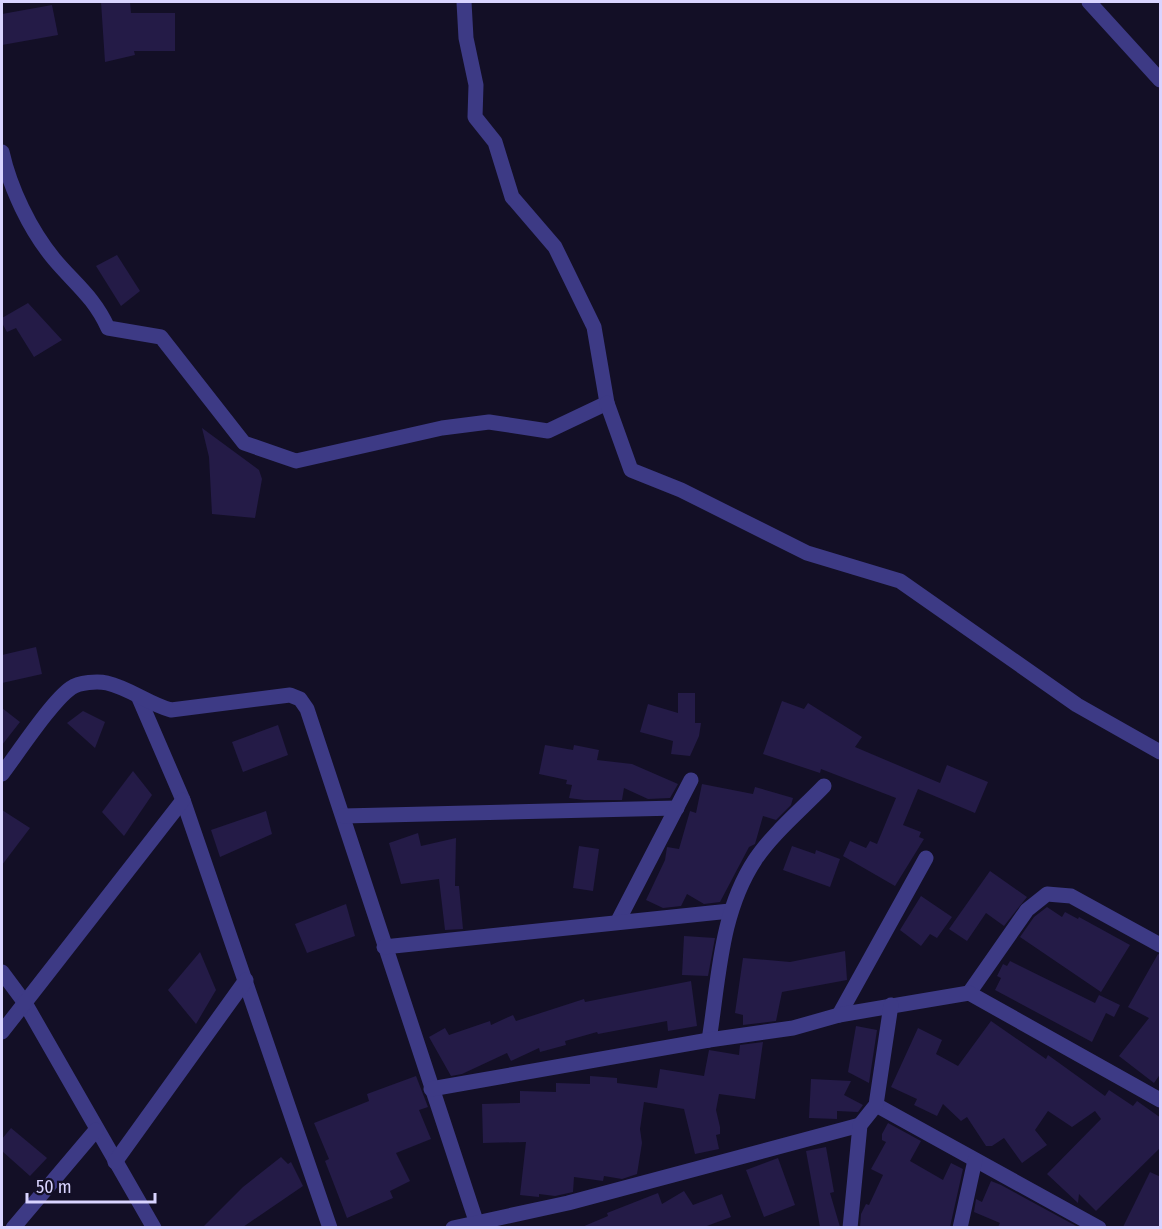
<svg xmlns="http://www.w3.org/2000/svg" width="1162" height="1229" font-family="'Fira Sans Condensed',sans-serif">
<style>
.building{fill:#241b47}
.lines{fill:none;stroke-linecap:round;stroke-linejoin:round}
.minor{stroke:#3d3a85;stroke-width:15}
</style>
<rect width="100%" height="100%" fill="#130f26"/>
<g class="building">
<polygon points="101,2 130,2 131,13 175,13 175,51 134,51 135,55 105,62"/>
<polygon points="52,5 58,35 2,45 2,14"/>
<polygon points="117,255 140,291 121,306 96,266"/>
<polygon points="28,303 62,340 34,357 16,328 7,332 2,323 2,318"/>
<polygon points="202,428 259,470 262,479 255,518 212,514 209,457"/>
<polygon points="36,647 42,674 2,683 2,655"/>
<polygon points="678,693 695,693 695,723 701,723 699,736 690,756 671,754 673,741 640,732 648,704 678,713"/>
<polygon points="782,701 804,709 808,703 862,737 855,747 940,783 947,765 988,782 975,813 918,789 903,825 921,832 919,837 924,839 895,886 843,856 850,841 866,848 870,841 877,844 896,798 821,769 820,773 763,754"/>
<polygon points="2,708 20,722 2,745"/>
<polygon points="83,711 105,722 95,748 67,723"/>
<polygon points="278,725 288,755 243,772 232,742"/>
<polygon points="545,745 573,750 574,745 599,750 597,760 632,764 678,784 670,798 648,799 624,788 622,800 584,800 569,798 572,785 566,784 567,780 539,774"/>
<polygon points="133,771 152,795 124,836 102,812"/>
<polygon points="702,784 753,794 755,787 793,798 791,805 776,820 763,816 755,844 749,847 720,902 704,904 687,894 681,906 663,908 646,900 665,860 667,847 679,849 690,811 696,813"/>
<polygon points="2,810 30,828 2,865"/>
<polygon points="266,811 272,834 220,857 211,830"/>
<polygon points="418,833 421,846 456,838 455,886 459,886 463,929 445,930 439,879 401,884 389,843"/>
<polygon points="579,846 599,849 593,891 573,888"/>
<polygon points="792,846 815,854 816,850 840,859 830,887 783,870"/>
<polygon points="990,871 1027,897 1004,926 986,913 967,941 949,929"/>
<polygon points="921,896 952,917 937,938 930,934 921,946 900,930"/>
<polygon points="346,904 355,936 307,953 295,924"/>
<polygon points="1047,907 1062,917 1065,912 1078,919 1079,917 1130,945 1101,992 1020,937 1034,917"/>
<polygon points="684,936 715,938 708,976 682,975"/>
<polygon points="845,951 847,980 782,992 776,1021 743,1025 743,1015 735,1013 743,958 790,962"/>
<polygon points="200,952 216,990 196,1024 168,990"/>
<polygon points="1158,954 1161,955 1161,1073 1154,1083 1119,1056 1149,1018 1128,1007"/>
<polygon points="1010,961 1095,1003 1099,995 1120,1005 1114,1017 1106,1013 1092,1042 995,990 1001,978 997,976 1003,964 1007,966"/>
<polygon points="691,981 697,1026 668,1031 667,1021 598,1034 597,1032 565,1041 566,1045 540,1052 539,1048 511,1061 507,1053 462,1074 451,1076 429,1037 445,1028 449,1035 490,1021 491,1025 513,1015 516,1021 584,999 585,1002"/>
<polygon points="991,1021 1046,1059 1048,1055 1105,1096 1109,1090 1133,1106 1137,1101 1161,1118 1161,1147 1096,1211 1079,1194 1078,1203 1047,1174 1101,1119 1095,1111 1072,1127 1048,1111 1035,1130 1047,1145 1022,1163 1004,1138 992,1146 986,1146 967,1117 961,1121 943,1104 937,1116 914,1105 917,1099 891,1087 918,1028 942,1040 936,1054 958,1066"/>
<polygon points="856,1026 877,1030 869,1083 848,1072"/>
<polygon points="763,1042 755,1099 719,1094 716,1110 720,1127 720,1134 716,1135 719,1149 695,1154 684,1109 644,1102 640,1129 642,1143 637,1174 622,1179 604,1176 603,1181 574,1177 573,1192 555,1196 539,1194 539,1197 520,1195 526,1142 483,1143 482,1104 520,1103 520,1091 556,1092 556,1083 590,1084 590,1076 617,1078 617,1083 657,1088 660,1069 704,1076 709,1050 739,1055 740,1045"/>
<polygon points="416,1076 428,1107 419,1110 431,1139 396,1153 410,1181 390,1191 393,1198 347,1218 325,1161 329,1159 314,1123 369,1101 367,1094"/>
<polygon points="811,1079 851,1081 844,1095 863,1105 858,1112 837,1111 837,1119 809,1118"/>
<polygon points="888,1123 921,1141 910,1161 943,1180 951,1163 963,1169 950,1227 860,1227 861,1214 866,1204 869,1205 883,1175 871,1169 886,1142 882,1140 882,1134"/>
<polygon points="11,1128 47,1158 30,1176 2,1151 2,1139"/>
<polygon points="826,1147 834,1192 830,1193 840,1227 820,1227 806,1151"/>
<polygon points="281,1157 288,1164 291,1162 303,1186 243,1227 203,1227 243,1187"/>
<polygon points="778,1158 795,1205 764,1217 746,1170"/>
<polygon points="1150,1172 1161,1177 1161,1227 1123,1227"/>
<polygon points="991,1181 1001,1185 1078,1227 998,1227 1000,1223 974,1212 976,1199 982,1202"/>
<polygon points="684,1191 693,1205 722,1194 731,1217 704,1227 582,1227 608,1216 607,1213 658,1193 662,1204"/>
</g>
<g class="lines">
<g class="minor">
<polyline points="1089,2 1160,80"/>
<path d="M2 152C10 188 30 230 54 259 75 284 94 297 108 328L161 337 244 443 296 461 442 428 489 422 548 431 607 403 594 327 555 247 512 197 495 142 475 117 476 85 466 38 464 2"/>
<polyline points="607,403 631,470 681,490 807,553 900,581 1077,705 1160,752"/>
<polyline points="139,698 183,800 330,1228"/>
<path d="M2 774C18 753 52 701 71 688 79 682 98 681 107 683 129 688 149 704 171 710L290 695 300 699 307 709 476 1221"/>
<polyline points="343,816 677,808"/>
<polyline points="618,921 691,780"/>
<polyline points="384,947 730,911"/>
<polyline points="2,972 25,1003 154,1228"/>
<polyline points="969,993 1027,910 1047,894 1071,896 1160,945"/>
<polyline points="839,1015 926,858"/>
<polyline points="2,1032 183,800"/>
<path d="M709 1040C719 979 720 913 755 860 772 834 802 809 824 786"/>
<polyline points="431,1089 709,1040 793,1028 839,1015 969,993 1160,1100"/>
<polyline points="876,1105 1099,1228"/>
<polyline points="115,1162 246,980"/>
<polyline points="13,1228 96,1130"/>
<polyline points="453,1228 568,1203 860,1125"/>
<polyline points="850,1228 860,1125 876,1105 891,1005"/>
<polyline points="960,1228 975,1160"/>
</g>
</g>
<rect width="1162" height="1229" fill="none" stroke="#d9d4ff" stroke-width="6"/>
<path d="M27 1193v9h128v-9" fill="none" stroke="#d9d4ff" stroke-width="3"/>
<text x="36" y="1193" font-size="18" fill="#d9d4ff" stroke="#130f26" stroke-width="4.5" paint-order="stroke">50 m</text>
</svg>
